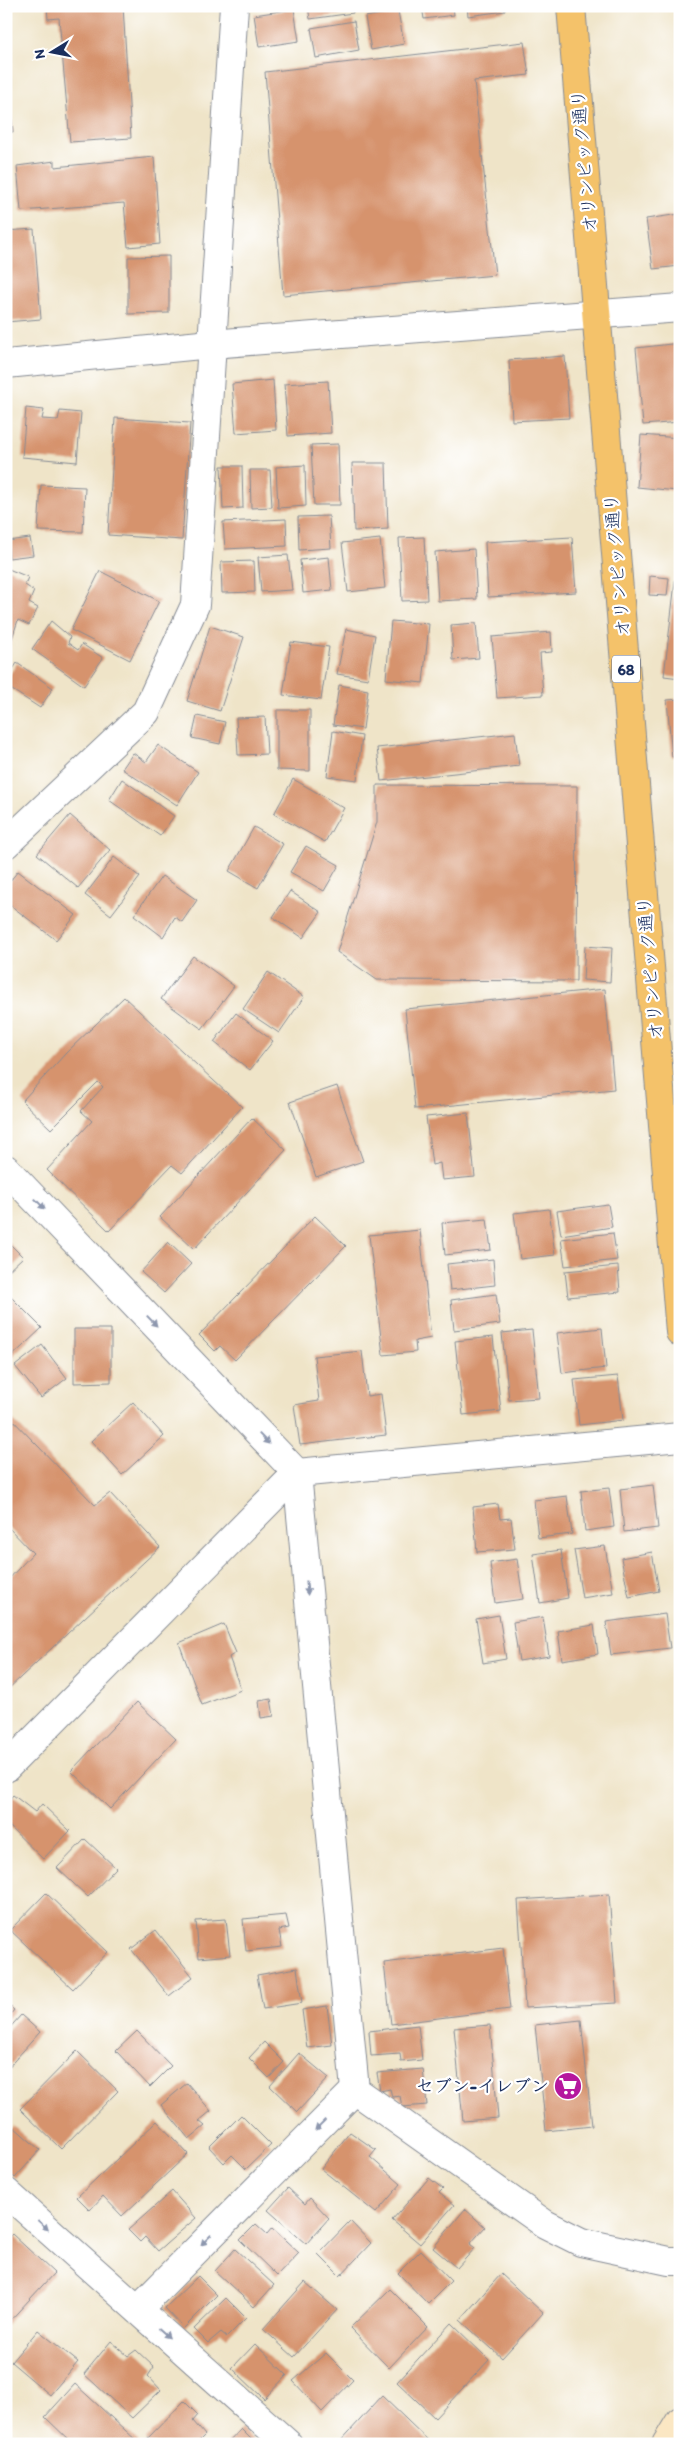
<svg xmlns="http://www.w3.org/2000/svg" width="686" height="2450" font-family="Itim,'Klee One',sans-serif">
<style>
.building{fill:#d6936d}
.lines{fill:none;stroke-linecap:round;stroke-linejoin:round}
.street-casing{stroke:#858a93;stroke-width:30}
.secondary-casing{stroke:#858a93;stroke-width:30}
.primary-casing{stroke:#858a93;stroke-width:30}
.street{stroke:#fff;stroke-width:28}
.secondary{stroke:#fbe7c3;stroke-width:28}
.primary{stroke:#f4c26a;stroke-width:28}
.oneway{fill:#8d97ae}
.labels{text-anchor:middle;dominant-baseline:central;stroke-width:4.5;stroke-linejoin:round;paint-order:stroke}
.shield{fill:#fff;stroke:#5f6d8e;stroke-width:1}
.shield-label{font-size:16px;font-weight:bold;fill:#1b2f5e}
.street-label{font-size:18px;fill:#1b2f5e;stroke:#fff}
.poi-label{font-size:18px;font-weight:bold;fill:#1b2f5e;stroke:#fff;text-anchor:end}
</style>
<rect width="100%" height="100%" fill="#fff"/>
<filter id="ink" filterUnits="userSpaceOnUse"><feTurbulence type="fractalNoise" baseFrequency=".02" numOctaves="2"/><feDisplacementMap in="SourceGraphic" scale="10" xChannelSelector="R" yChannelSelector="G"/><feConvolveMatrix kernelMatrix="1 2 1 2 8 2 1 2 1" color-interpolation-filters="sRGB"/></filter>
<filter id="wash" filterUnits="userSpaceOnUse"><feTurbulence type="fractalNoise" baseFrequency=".0096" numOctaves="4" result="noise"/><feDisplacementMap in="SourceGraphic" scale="20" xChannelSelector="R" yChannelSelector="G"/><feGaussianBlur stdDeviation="1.12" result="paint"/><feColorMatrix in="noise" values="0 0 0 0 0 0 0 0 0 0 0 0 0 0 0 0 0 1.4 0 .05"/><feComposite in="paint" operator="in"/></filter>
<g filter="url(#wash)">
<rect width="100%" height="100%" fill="#efe4c8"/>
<g id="blocks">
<g class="building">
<polygon points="47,6 123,6 131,138 70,142 59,18 48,19"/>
<polygon points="308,6 352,6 353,13 310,19"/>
<polygon points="422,6 453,6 454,15 424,19"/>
<polygon points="467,6 504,6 505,11 468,16"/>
<polygon points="294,9 299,41 259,47 254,15"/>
<polygon points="398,11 404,44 371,50 365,17"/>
<polygon points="354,21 359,50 316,58 311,28"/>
<polygon points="524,42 529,75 474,81 495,275 283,295 265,72"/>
<polygon points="6,84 8,84 13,132 6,132"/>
<polygon points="154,157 160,244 128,247 124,203 21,211 17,166 55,161 55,167"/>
<polygon points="680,214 680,266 653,269 646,219"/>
<polygon points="34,229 41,319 6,322 6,231"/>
<polygon points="169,256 169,313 128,314 128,257"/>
<polygon points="680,343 680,422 643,425 636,348"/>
<polygon points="565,356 569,418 512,421 509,360"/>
<polygon points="273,380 276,430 236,433 232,384"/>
<polygon points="328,381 331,433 288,436 284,384"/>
<polygon points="26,408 44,410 42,419 58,420 60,411 81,413 77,462 22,457"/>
<polygon points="115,418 190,423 182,540 108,535"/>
<polygon points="641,435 680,438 677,491 637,487"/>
<polygon points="338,444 340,505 314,505 311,445"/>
<polygon points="352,463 386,463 388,529 354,531"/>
<polygon points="305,465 306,506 278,508 276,467"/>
<polygon points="221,466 242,466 243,508 223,509"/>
<polygon points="250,470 270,470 272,507 251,508"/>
<polygon points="41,485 85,487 83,532 38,531"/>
<polygon points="329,516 331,548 299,550 298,517"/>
<polygon points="286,519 287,546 225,549 223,522"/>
<polygon points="424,537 427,600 402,601 399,538"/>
<polygon points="572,537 576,592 488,597 485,542"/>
<polygon points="30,538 33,555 9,558 7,541"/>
<polygon points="380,539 385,588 348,592 342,543"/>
<polygon points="474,549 477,599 438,601 435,552"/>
<polygon points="288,555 292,590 261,592 258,557"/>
<polygon points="329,557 332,590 303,593 300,560"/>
<polygon points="254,561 255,592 222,593 221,562"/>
<polygon points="6,568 28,577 25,585 34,591 29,603 38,608 29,625 18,620 7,654"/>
<polygon points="100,571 159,601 130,660 71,630"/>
<polygon points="676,574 680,575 680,678 664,676"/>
<polygon points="650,576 669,578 667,596 649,595"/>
<polygon points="51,621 70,637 68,643 78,650 82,644 103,658 84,686 32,649"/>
<polygon points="391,621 429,624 423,683 386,679"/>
<polygon points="476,623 479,658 453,660 451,625"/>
<polygon points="210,626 244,637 220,711 187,701"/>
<polygon points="346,629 375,635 368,679 337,674"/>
<polygon points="551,632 552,652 540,653 543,695 497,698 492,637"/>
<polygon points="291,642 329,647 321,700 283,695"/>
<polygon points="17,663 53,688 40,708 6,686 6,680"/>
<polygon points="339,685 368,690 363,729 333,725"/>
<polygon points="680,699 680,756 672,757 667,700"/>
<polygon points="277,710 310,710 310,771 277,770"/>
<polygon points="197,716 225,722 220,744 192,738"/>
<polygon points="265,717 267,754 238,755 236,718"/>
<polygon points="333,731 362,736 357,780 327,776"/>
<polygon points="515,733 519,766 381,781 377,748"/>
<polygon points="158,745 198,772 177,805 122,769 133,753 146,762"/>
<polygon points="122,779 174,816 160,836 109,800"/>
<polygon points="293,779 344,808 325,842 274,814"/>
<polygon points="377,785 577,786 576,981 377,980 337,952 377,822"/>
<polygon points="70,815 110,850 78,888 37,854"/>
<polygon points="254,827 283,844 258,888 229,871"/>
<polygon points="306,846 339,865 324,891 290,872"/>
<polygon points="114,857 140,877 111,915 85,895"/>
<polygon points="18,871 76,915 56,940 6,902 6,886"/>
<polygon points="162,876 197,900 182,922 175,917 163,937 134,915"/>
<polygon points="290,891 321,912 303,938 273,917"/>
<polygon points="585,946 612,948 610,982 583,980"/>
<polygon points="193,956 234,986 202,1029 161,999"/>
<polygon points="268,972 304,997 279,1033 243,1009"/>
<polygon points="605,989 614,1089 415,1109 405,1009"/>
<polygon points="124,997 242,1107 182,1173 172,1165 109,1231 47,1170 92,1121 81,1111 103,1087 98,1082 51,1129 22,1101 66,1053"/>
<polygon points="236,1013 273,1041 250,1070 214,1042"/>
<polygon points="337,1086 363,1161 316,1177 290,1102"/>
<polygon points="468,1113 475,1177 442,1180 440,1163 432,1165 426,1117"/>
<polygon points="252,1118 286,1150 194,1249 160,1217"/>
<polygon points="608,1204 612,1227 561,1235 557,1211"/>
<polygon points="549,1209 555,1255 520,1259 514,1213"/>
<polygon points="315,1216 346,1246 235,1360 220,1346 215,1351 199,1335"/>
<polygon points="487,1219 491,1250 445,1255 442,1223"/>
<polygon points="420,1230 431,1338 415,1341 416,1352 383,1355 369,1235"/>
<polygon points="613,1233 617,1260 565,1266 561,1239"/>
<polygon points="6,1240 23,1257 6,1273"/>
<polygon points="168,1242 191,1264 164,1293 141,1272"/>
<polygon points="493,1259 495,1285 450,1290 447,1264"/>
<polygon points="618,1266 620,1292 568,1297 565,1271"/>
<polygon points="6,1292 42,1328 6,1362"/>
<polygon points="496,1294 500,1324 454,1330 451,1300"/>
<polygon points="602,1328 606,1368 562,1373 557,1333"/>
<polygon points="74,1329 111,1329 111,1382 74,1383"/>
<polygon points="532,1330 539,1398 509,1400 502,1333"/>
<polygon points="493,1337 501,1411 463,1415 455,1341"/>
<polygon points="42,1345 67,1378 41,1398 15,1366"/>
<polygon points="362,1351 367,1396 381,1394 386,1435 300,1445 294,1405 319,1401 314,1356"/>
<polygon points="618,1376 623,1420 579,1425 574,1380"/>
<polygon points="133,1402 164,1436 122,1475 91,1441"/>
<polygon points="6,1413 95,1505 110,1493 160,1547 6,1691 6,1582 33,1553 6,1525"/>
<polygon points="653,1485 658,1528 624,1532 620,1489"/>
<polygon points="609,1488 614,1527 585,1531 581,1491"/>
<polygon points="567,1496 572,1534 538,1538 534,1500"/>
<polygon points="498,1504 500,1519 511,1518 515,1549 477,1552 473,1507"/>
<polygon points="605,1546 613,1593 582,1598 574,1550"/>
<polygon points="561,1550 568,1598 540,1603 533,1554"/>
<polygon points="652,1552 659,1591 629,1597 621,1558"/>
<polygon points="517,1559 523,1599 495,1603 490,1563"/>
<polygon points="665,1614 670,1648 611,1655 606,1622"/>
<polygon points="499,1615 506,1659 483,1663 476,1619"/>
<polygon points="543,1617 549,1656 519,1661 513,1622"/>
<polygon points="224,1624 236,1653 229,1657 241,1690 202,1705 179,1643"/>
<polygon points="594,1625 598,1654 562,1660 558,1631"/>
<polygon points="271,1699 274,1716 261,1718 259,1701"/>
<polygon points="137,1702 176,1739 110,1809 71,1771"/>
<polygon points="13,1795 35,1812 42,1804 70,1831 43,1859 6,1823 6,1803"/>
<polygon points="85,1839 116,1868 88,1897 57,1868"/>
<polygon points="46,1893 108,1952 73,1989 10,1930"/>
<polygon points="609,1894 617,2003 525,2008 518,1900"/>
<polygon points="286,1915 289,1928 279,1930 282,1947 246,1951 243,1919"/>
<polygon points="226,1919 230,1955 199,1958 196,1921"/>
<polygon points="156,1930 193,1977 169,1996 131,1949"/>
<polygon points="503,1948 510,2009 391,2024 384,1963"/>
<polygon points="297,1968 302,2003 263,2009 257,1975"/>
<polygon points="6,2003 14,2010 6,2020"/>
<polygon points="327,2006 332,2045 307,2048 302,2010"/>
<polygon points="21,2015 40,2032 6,2070 6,2032"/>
<polygon points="581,2020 592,2126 546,2131 535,2025"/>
<polygon points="418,2025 422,2060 401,2062 400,2054 371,2056 369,2031"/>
<polygon points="490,2025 498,2118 463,2121 454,2028"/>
<polygon points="137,2031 171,2066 150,2087 116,2051"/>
<polygon points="264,2042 284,2062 269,2078 249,2058"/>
<polygon points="77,2051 118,2091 61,2149 20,2109"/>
<polygon points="299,2053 329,2078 297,2112 270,2086"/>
<polygon points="423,2069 427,2105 402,2107 400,2096 392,2097 390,2089 380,2091 377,2073"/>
<polygon points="187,2083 211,2111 199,2121 205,2126 189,2139 161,2105"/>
<polygon points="241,2115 271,2145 246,2169 232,2155 224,2163 209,2147"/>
<polygon points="157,2121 188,2154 122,2216 103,2196 90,2210 77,2197"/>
<polygon points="13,2126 40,2150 15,2178 6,2170 6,2133"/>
<polygon points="350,2132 376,2150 370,2157 401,2184 376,2213 321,2169"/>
<polygon points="429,2178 443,2189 439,2193 454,2205 420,2244 392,2220"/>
<polygon points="288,2188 305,2204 310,2198 329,2218 306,2244 268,2210"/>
<polygon points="172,2191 196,2218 158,2251 145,2237 140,2242 128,2230"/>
<polygon points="465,2209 485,2227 470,2244 475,2248 457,2268 433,2248"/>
<polygon points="350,2221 371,2243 340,2276 318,2254"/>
<polygon points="256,2224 267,2234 272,2228 299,2253 277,2276 240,2240"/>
<polygon points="12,2234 54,2273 6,2325 6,2240"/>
<polygon points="235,2249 274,2285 254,2307 215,2271"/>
<polygon points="421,2250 451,2281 428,2304 398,2273"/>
<polygon points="501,2274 543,2313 502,2358 460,2320"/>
<polygon points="198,2276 217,2295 184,2328 165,2308"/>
<polygon points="305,2282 337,2310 294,2357 263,2329"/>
<polygon points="390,2289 428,2327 389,2368 350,2328"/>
<polygon points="226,2298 246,2318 227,2337 221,2332 208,2343 194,2329"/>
<polygon points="451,2323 489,2360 435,2418 397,2382"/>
<polygon points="38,2330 78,2362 50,2395 11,2362"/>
<polygon points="111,2341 128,2356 136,2350 154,2367 148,2376 161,2390 132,2418 84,2374"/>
<polygon points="255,2344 287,2375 264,2399 232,2368"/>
<polygon points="326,2353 353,2380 322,2412 293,2381"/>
<polygon points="75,2384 138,2442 137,2444 73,2444 45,2417"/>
<polygon points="382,2396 432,2444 338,2444"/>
<polygon points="184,2401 198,2415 193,2421 205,2435 196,2444 150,2444 146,2440"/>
<polygon points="241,2429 256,2444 227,2444"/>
</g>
</g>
</g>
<g filter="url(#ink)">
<use href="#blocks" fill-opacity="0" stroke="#858a93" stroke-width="1"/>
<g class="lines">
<defs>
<g id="street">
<polyline points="6,364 211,344 680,308"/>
<polyline points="6,844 146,712 195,605 234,6"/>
<polyline points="6,1169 297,1473 355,2090 545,2224 581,2242 669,2261 680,2261"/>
<polyline points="6,1768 297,1473 680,1437"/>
<polyline points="6,2192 288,2444"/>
<polyline points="138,2309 355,2090"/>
</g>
<polyline id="secondary" points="666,2444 680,2421"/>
<polyline id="primary" points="571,6 680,1332"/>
</defs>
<use href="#street" class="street-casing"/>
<use href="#secondary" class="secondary-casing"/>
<use href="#primary" class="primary-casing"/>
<use href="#street" class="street"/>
<use href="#secondary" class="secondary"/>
<use href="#primary" class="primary"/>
</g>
<defs><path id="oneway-solid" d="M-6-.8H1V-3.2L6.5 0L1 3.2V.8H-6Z" transform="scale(1.25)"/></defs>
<g class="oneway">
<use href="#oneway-solid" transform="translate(40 1204) rotate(46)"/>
<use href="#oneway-solid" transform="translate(152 1321) rotate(46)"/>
<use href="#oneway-solid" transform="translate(264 1439) rotate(46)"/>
<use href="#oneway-solid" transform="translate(307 1588) rotate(85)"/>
<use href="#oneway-solid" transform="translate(320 2125) rotate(135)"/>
<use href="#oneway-solid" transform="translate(43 2225) rotate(42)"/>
<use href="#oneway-solid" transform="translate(206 2240) rotate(135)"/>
<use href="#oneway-solid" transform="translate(164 2333) rotate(42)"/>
</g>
</g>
<defs>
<symbol id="supermarket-disc" viewBox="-11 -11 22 22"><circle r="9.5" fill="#b5179e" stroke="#fff"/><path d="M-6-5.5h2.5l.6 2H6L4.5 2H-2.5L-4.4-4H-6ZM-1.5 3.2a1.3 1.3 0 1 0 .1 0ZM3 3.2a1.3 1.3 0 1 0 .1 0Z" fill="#fff"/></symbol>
</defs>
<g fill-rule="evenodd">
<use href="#supermarket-disc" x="552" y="2070" width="32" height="32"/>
</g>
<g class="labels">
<rect class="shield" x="612" y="655.5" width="28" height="27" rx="4"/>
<g class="shield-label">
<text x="626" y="669">68</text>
</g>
<g class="street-label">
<text transform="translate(584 161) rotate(-95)">オリンピック通り</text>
<text transform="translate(617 565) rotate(-95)">オリンピック通り</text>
<text transform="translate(650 968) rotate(-95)">オリンピック通り</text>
</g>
<g class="poi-label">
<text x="549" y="2086">セブン-イレブン</text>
</g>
</g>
<rect width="686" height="2450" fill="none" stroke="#fff" stroke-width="25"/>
<g transform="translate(52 52) rotate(260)" stroke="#ffffff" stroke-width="4" paint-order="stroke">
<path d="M0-4L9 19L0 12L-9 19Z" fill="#1b2f5e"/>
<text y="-8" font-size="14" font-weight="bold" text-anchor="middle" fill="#1b2f5e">N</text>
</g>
</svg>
